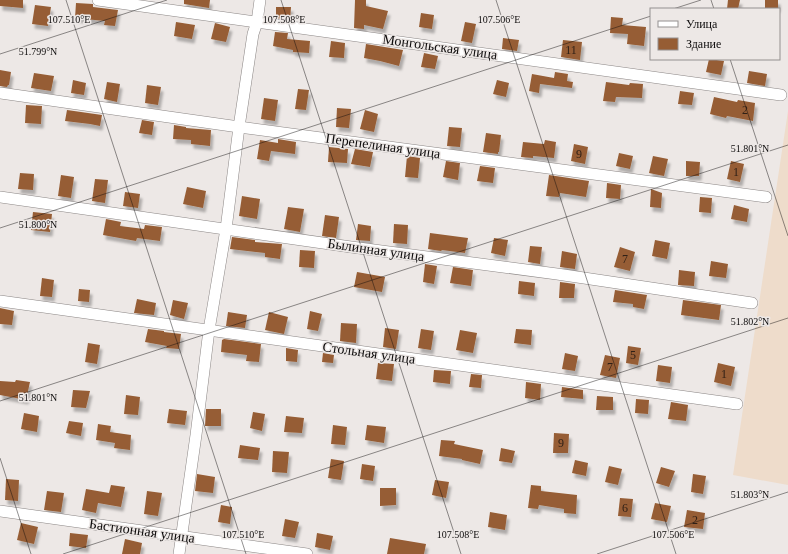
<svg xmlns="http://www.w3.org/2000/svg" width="788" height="554" font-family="Georgia,serif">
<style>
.industrial{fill:#eedccb}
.building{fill:#965d34;filter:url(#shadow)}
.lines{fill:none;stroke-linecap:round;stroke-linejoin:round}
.street-casing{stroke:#8b8685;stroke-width:12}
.street{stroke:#fff;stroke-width:11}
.ticks{fill:none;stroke:#0e0c0c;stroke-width:1;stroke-opacity:0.45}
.labels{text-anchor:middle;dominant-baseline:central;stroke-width:3;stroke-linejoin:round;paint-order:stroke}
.number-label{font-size:12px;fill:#302016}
.street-label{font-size:14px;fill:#0e0c0c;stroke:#ede8e6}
.ticks-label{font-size:10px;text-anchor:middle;fill:#0e0c0c;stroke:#ede8e6;stroke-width:3;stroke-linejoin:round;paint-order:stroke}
</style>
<defs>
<filter id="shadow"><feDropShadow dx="2.5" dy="4.5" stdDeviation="1" flood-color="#0004"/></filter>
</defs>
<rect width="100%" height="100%" fill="#ede8e6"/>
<polygon class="industrial" points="788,111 788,485 733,475"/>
<g class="building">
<polygon points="0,0 23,0 23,8 0,6"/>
<polygon points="184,0 210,0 209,8 184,4"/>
<polygon points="355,0 366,0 366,6 388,11 383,29 364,25 364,29 354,28"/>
<polygon points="728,0 740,0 738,9 727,9"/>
<rect x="765" y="0" width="13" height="8"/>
<polygon points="76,3 93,4 93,7 118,10 115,26 104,25 105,21 75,18"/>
<polygon points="35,5 51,7 48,26 32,24"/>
<polygon points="276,7 291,7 290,20 276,18"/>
<polygon points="421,13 434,15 432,29 419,27"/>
<polygon points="611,17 623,18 622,25 646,27 644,46 627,44 628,34 610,33"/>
<polygon points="176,22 195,25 192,39 174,36"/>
<polygon points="465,22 476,24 472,43 461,41"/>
<polygon points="215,23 230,27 226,42 211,39"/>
<polygon points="275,32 288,33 287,39 310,41 309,53 293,52 293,50 273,46"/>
<polygon points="503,38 519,40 517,51 502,49"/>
<polygon points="563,40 582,42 580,60 561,57"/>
<polygon points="331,41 345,43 344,58 329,57"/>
<polygon points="366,44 403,50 399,66 380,61 364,58"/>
<polygon points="424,53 438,56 435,69 421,67"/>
<polygon points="709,59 724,61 721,75 706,72"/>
<polygon points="0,70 11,72 9,85 8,85 7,87 0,86"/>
<polygon points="749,71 767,74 765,86 747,83"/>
<polygon points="555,72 568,74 567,81 573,82 572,88 540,84 539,93 529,91 532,74 554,78"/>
<polygon points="34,73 54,76 51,91 31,88"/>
<polygon points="73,80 86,83 84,95 71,93"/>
<polygon points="497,80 509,83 506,97 493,94"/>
<polygon points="107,82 120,84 117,102 104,99"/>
<polygon points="606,82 629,85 630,83 643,84 642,98 616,97 615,102 603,101"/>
<polygon points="147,85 161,87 158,105 145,103"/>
<polygon points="298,89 309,90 306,110 295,109"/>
<polygon points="680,91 694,93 692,105 678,104"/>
<polygon points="714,97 737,102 738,100 755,103 753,121 727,116 726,118 710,114"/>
<polygon points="264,98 278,100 275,121 261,119"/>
<polygon points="26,105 42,106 41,124 25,123"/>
<polygon points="337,108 351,109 349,128 336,127"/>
<polygon points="67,110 102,115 100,126 90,124 65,121"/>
<polygon points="365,110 378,114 374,132 360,129"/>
<polygon points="142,120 154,122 152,135 139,133"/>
<polygon points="174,125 186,127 186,128 211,130 210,146 191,144 191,140 173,139"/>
<polygon points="449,127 462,128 460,147 447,146"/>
<polygon points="486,133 501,135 499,152 498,152 498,154 483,152"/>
<polygon points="278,139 296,142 295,154 271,151 269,161 257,159 260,140 278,143"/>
<polygon points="545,140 556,142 554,158 533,156 533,158 521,157 523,142 544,144"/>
<polygon points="574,144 588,147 585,164 571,161"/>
<polygon points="329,147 348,149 347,163 328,162"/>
<polygon points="355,149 373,152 370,167 351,164"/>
<polygon points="619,153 633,156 630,169 616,166"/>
<polygon points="407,156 420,158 418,178 405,177"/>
<polygon points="653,156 668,159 664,176 649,173"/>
<polygon points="446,161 460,163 458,180 443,177"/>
<polygon points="686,161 700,162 699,176 686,176"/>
<polygon points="731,161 744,164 740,182 727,179"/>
<polygon points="480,166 495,168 493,183 477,181"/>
<polygon points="20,173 34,174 33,190 18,189"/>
<polygon points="61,175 74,177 71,198 58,196"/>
<polygon points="549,175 589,181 586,197 560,193 559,197 546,196"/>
<polygon points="95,179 108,180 105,203 92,201"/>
<polygon points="607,183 621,185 620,199 606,198"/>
<polygon points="187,187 206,191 203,208 183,204"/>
<polygon points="651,189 662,193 661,208 650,207"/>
<polygon points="125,192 140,194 138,208 123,206"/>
<polygon points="242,196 260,199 257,219 239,216"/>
<polygon points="700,197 712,198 711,213 699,212"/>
<polygon points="734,205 749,209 747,222 731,219"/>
<polygon points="288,207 304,209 300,232 284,229"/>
<polygon points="33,212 52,214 50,232 31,230"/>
<polygon points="325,215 339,217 336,238 322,236"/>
<polygon points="106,219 121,222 120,226 144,229 145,225 162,227 160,241 137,238 136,241 103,235"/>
<polygon points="358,224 371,226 370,241 356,240"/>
<polygon points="394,224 408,225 407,244 393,243"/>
<polygon points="430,233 468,238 465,253 442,250 441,251 428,249"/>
<polygon points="232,237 255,240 255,242 282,244 280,259 265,257 265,253 230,249"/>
<polygon points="494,238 508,240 505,256 491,253"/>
<polygon points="655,240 670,243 667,259 652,256"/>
<polygon points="530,246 542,247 540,264 528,262"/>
<polygon points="620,247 635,252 630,271 614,267"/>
<polygon points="300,250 315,251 314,268 299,267"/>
<polygon points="562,251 577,254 575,269 560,267"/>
<polygon points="711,261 728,264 726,278 709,276"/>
<polygon points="425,264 437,266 434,284 423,282"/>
<polygon points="453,267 473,270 471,286 450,283"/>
<polygon points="679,270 695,272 694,286 678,285"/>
<polygon points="357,272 385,277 382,292 354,287"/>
<polygon points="42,278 54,280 52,297 40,296"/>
<polygon points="519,281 535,283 534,296 518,294"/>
<polygon points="560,282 575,284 574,298 559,298"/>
<polygon points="79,289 90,290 89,302 78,301"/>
<polygon points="615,290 647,295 644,309 633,307 633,304 613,302"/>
<polygon points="137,299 156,303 154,315 134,313"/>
<polygon points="173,300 188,303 184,319 170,315"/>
<polygon points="683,300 721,305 719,320 681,315"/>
<polygon points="0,308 14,311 12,325 0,324"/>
<polygon points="310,311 322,314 318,331 307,329"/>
<polygon points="228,312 247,315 245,328 226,326"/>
<polygon points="269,312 288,317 284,334 265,330"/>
<polygon points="341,323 357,324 356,343 340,341"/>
<polygon points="385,328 399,330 396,349 383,347"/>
<polygon points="148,329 164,331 164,332 181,334 179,349 166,348 167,346 145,342"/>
<polygon points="421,329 434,331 431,350 418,348"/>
<polygon points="516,329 532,330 531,345 514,343"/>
<polygon points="460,330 477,333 473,353 456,350"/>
<polygon points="224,339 261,344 259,362 246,361 247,355 221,352 222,340"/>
<polygon points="88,343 100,345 97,364 85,362"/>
<polygon points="628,346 641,348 638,365 626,363"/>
<polygon points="286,348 298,350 297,362 286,361"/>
<polygon points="323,353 334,355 333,363 322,362"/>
<polygon points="565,353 578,356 575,371 562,369"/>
<polygon points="605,355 620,358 616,378 600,375"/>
<polygon points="378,363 394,364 392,381 376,379"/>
<polygon points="718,363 735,367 731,386 714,382"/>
<polygon points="658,365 672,367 670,383 656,381"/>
<polygon points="434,370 451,371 450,384 433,382"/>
<polygon points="471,374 482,375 481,388 469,387"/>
<polygon points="16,380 30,382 26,400 0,395 0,381 15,382"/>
<polygon points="526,382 541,384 540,400 525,398"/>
<polygon points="562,387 583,390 583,399 561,397"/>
<polygon points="73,390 90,391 86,408 71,407"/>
<polygon points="126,395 140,397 138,415 124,414"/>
<polygon points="597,396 613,397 613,410 596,410"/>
<polygon points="636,399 649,400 648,414 635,413"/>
<polygon points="671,402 688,405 686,421 668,419"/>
<polygon points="169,409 187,411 185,425 167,423"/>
<polygon points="206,409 221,409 221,426 205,426"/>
<polygon points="253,412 265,414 262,431 250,428"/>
<polygon points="24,413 39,416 37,432 21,429"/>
<polygon points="286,416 304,418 302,433 284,432"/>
<polygon points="69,421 83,423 81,436 66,433"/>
<polygon points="98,424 111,426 110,432 131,435 130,450 114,448 115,443 96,440"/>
<polygon points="333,425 347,427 345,445 331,444"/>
<polygon points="367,425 386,427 384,443 365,440"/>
<polygon points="554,433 569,434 568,453 553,453"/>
<polygon points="441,440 455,441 454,444 483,450 480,464 462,460 462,459 439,456"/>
<polygon points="240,445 260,448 258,460 238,458"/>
<polygon points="501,448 515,451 512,463 499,461"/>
<polygon points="273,451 289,452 287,473 272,472"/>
<polygon points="331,459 344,461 341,480 328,478"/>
<polygon points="575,460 588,463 586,476 572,473"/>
<polygon points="362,464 375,466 373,481 360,479"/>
<polygon points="609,466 622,469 618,485 605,482"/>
<polygon points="661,467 675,471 669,487 656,483"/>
<polygon points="197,474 215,477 213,493 195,491"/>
<polygon points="693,474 706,476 703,494 691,492"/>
<polygon points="6,479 19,480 18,501 5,500"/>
<polygon points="435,480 449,482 446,498 432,495"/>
<polygon points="111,485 125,487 121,507 98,503 96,513 82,510 86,489 109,493"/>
<polygon points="531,485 541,486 541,491 577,495 576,514 564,513 564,509 539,505 538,509 528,508"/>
<polygon points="380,488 396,488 396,505 380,506"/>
<polygon points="47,491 64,493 61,512 44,510"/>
<polygon points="147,491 162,493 158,516 144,514"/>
<polygon points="620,498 633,499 631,517 618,516"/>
<polygon points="655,503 671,506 667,522 651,519"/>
<polygon points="221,505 232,507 230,524 218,522"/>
<polygon points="687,510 705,513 703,529 684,527"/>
<polygon points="490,512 507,515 505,530 488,527"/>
<polygon points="285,519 299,522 295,538 282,536"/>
<polygon points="21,523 38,527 34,544 17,540"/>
<polygon points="70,533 88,535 86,548 69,546"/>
<polygon points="317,533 333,536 330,550 315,547"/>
<polygon points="390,538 426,544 424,554 387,554"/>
<polygon points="125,539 142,543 140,554 122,554"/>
</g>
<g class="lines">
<defs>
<g id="street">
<polyline points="98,0 781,95"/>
<polyline points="0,93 239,127 766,197"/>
<polyline points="0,197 351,247 557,274 752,303"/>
<polyline points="0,301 737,404"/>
<polyline points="0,511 307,554"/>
<polyline points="179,554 196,435 209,330 226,229 239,127 253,34 257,22 260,0"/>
</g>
</defs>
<use href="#street" class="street-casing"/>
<use href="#street" class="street"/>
</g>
<path class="ticks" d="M66 0 246 554M281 0 461 554M496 0 676 554M711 0 714 9M673 9 701 0M0 54 167 0M730 59 788 236M0 228 651 16M0 401 788 145M0 458 31 554M63 554 788 318M597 554 788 492"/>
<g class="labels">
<g class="number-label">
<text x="571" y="50">11</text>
<text x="745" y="110">2</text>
<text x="579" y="154">9</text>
<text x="736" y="172">1</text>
<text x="625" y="259">7</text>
<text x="633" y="355">5</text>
<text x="610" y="367">7</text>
<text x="724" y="374">1</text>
<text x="561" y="443">9</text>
<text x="625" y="508">6</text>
<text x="695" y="520">2</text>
</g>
<g class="street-label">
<text transform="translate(440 47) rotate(8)">Монгольская улица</text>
<text transform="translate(383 146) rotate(8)">Перепелиная улица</text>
<text transform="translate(376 250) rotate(8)">Былинная улица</text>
<text transform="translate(369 353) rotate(8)">Стольная улица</text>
<text transform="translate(142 531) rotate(8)">Бастионная улица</text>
</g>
</g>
<g class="ticks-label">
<text x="69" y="23">107.510°E</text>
<text x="284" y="23">107.508°E</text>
<text x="499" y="23">107.506°E</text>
<text x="38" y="55">51.799°N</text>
<text x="750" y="152">51.801°N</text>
<text x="38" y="228">51.800°N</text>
<text x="750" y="325">51.802°N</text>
<text x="38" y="401">51.801°N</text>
<text x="750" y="498">51.803°N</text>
<text x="243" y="538">107.510°E</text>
<text x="458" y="538">107.508°E</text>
<text x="673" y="538">107.506°E</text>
</g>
<rect x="650" y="8" width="130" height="52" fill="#ede8e6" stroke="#94908f"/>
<rect x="658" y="21" width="20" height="6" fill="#ffffff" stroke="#94908f"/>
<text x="686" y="28" font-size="12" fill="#0e0c0c">Улица</text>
<rect x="658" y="38" width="20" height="12" fill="#965d34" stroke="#94908f"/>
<text x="686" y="48" font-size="12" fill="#0e0c0c">Здание</text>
</svg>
